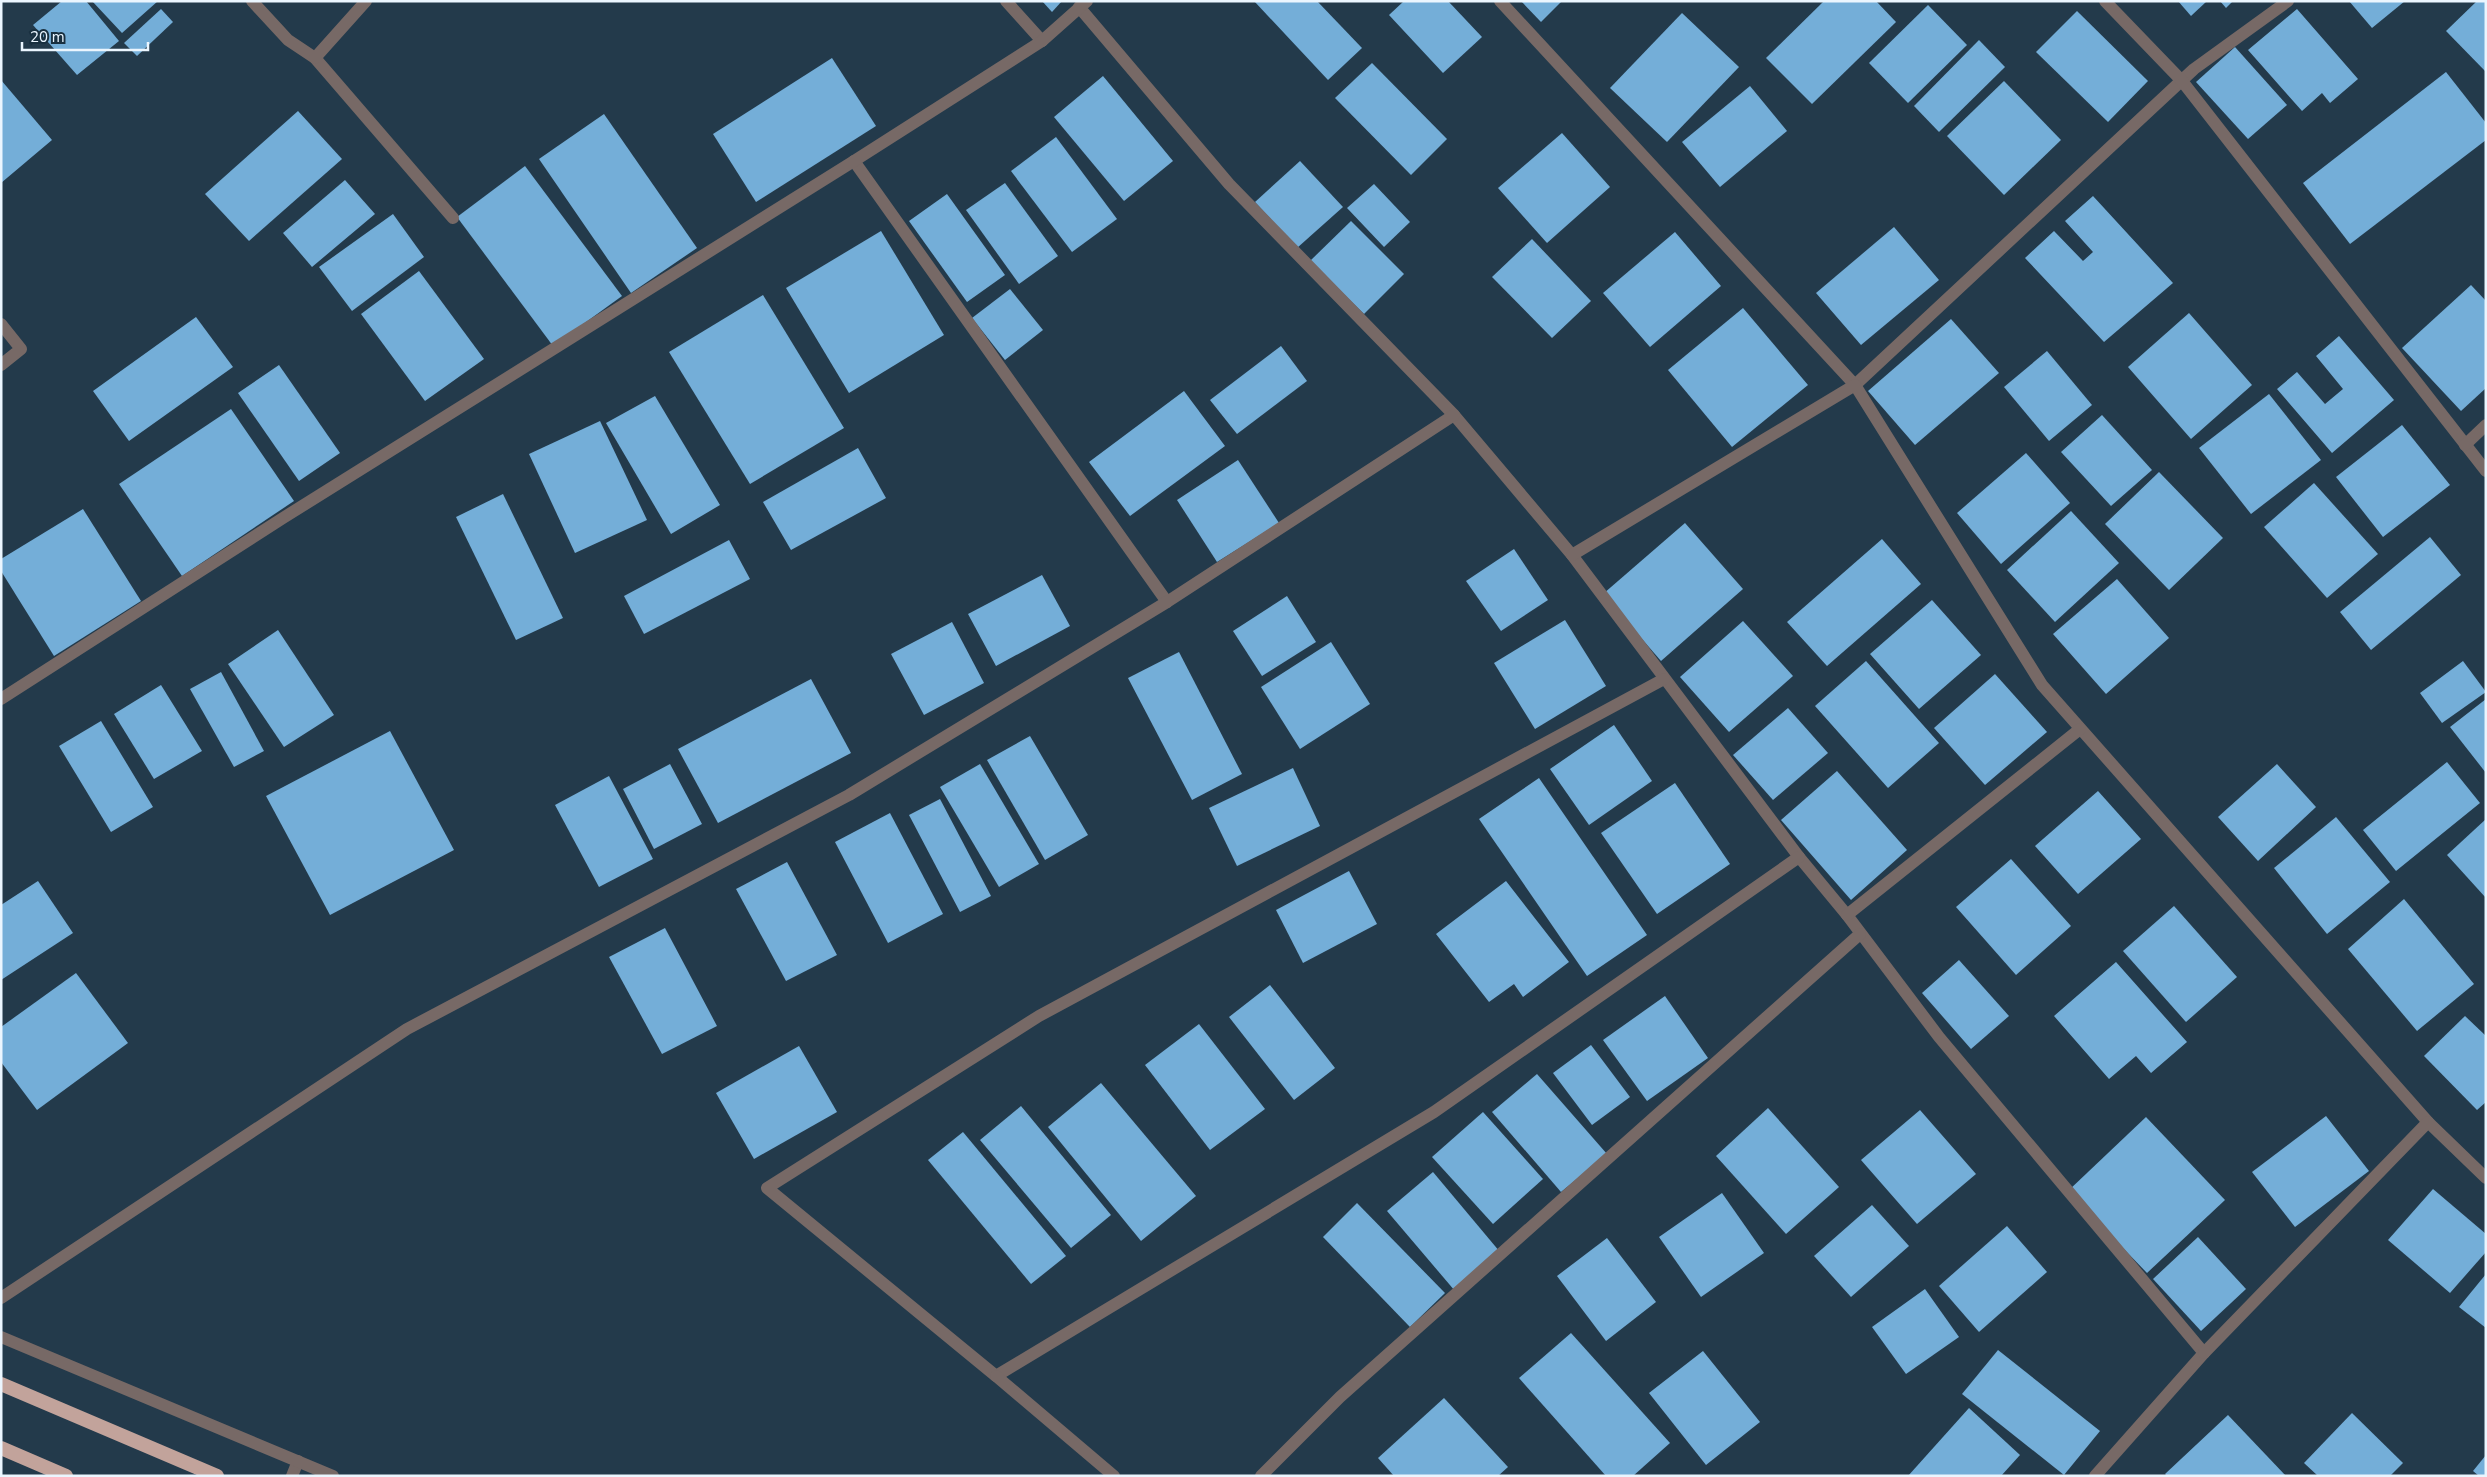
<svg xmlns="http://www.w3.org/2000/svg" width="2487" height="1477" font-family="'Nunito Sans',sans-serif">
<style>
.building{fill:#74aed8}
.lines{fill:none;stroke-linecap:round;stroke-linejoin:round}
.minor{stroke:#776966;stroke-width:12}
.tertiary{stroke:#776966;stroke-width:12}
.trunk{stroke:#c2a39b;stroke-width:14}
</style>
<rect width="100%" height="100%" fill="#233a4b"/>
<g class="building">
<polygon points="62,1 86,1 119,41 77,75 33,25"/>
<polygon points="92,1 158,1 122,33"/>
<polygon points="1042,1 1062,1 1052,12"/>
<polygon points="1254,1 1317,1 1362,48 1328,80"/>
<polygon points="1404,1 1448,1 1482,37 1443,73 1389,15"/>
<polygon points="1521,1 1562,1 1541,22"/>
<polygon points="1824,1 1876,1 1896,22 1812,104 1766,58"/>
<polygon points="2178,1 2207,1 2191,16"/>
<polygon points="2220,1 2233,1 2226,8"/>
<polygon points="2349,1 2405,1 2372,28"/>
<polygon points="2477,1 2486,1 2486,72 2446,31"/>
<polygon points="1928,5 1967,45 1908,103 1869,63"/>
<polygon points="161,9 173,22 137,56 124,43"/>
<polygon points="2297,9 2358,79 2330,103 2322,93 2302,111 2248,50"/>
<polygon points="2077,11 2148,81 2108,122 2036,52"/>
<polygon points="1682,13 1739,67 1667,142 1610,88"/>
<polygon points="1979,40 2005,67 1939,132 1914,106"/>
<polygon points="2235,47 2287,105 2248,139 2196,82"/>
<polygon points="832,58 876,126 756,202 713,134"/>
<polygon points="1372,63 1447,139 1411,175 1335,98"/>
<polygon points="2446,72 2486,123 2486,140 2350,244 2303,183"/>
<polygon points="1103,76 1173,161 1124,201 1054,117"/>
<polygon points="1,80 52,140 1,183"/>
<polygon points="2004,81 2061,140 2004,195 1947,136"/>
<polygon points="1750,86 1787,131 1720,187 1682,142"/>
<polygon points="298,111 342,159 249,241 205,194"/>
<polygon points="604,114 697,248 631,293 539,159"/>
<polygon points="1562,133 1610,187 1547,243 1498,188"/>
<polygon points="1056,137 1117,219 1072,252 1011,171"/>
<polygon points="1300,161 1343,207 1297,248 1255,202"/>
<polygon points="525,166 622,296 553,346 457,217"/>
<polygon points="345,180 375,214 312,267 283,233"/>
<polygon points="1005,183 1058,256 1019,284 966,210"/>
<polygon points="1374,184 1410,222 1384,247 1347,208"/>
<polygon points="947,194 1005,275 967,302 909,221"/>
<polygon points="2093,196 2173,283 2104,342 2025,258 2054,231 2083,261 2093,252 2065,221"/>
<polygon points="393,214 424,257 352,311 319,267"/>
<polygon points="1351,221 1404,274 1364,314 1310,261"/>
<polygon points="1894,227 1939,280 1861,345 1816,293"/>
<polygon points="881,231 944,335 849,393 786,288"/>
<polygon points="1675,232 1721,286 1650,347 1603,293"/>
<polygon points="1532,239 1591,301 1552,338 1492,277"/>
<polygon points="419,271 484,359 425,401 361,314"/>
<polygon points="2471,285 2486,301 2486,388 2461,411 2402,348"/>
<polygon points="1010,289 1043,330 1005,360 972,318"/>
<polygon points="763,295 844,428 750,484 669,352"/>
<polygon points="1743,308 1808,385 1732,447 1668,370"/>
<polygon points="2189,313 2252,385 2191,439 2128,367"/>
<polygon points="196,317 233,367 129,441 93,391"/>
<polygon points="1951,319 1999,373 1915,445 1868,391"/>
<polygon points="2339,336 2394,400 2332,453 2277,389 2297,372 2325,404 2343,389 2316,356"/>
<polygon points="1281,346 1307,381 1237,434 1210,400"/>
<polygon points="2047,351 2092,405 2049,441 2004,387"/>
<polygon points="279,365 340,453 299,481 238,393"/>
<polygon points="1184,391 1225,446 1130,516 1089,462"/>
<polygon points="2269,394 2321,460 2251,514 2199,448"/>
<polygon points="655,396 720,505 671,534 606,423"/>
<polygon points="231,409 294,501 182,576 119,484"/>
<polygon points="2102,415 2152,470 2111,506 2061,452"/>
<polygon points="600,421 647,520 575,553 529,454"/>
<polygon points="2402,425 2450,485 2383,537 2336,477"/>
<polygon points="858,448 886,498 791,550 763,502"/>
<polygon points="2026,453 2070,503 2001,564 1957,513"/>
<polygon points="1238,460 1279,523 1217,562 1177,500"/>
<polygon points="2159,472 2223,538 2169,590 2105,524"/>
<polygon points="2314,483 2378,554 2327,598 2264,527"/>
<polygon points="503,494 563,618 516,640 456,517"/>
<polygon points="83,509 141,601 54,656 1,571 1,559"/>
<polygon points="2071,511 2119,563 2055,622 2007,570"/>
<polygon points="1685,523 1743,589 1661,661 1603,594"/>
<polygon points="2430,537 2461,575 2371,650 2340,612"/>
<polygon points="1882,539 1921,584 1827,666 1787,622"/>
<polygon points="729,540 750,579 644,634 624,596"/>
<polygon points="1514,549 1548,600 1501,631 1466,581"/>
<polygon points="1042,575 1070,626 996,666 968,614"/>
<polygon points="2117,579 2169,638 2106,694 2053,634"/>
<polygon points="1287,596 1316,642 1262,676 1233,631"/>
<polygon points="1932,600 1981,655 1919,709 1870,654"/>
<polygon points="1565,620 1606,686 1535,729 1494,663"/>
<polygon points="1743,621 1793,676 1729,732 1680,677"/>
<polygon points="952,622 984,683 924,715 891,654"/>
<polygon points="278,630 334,715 284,747 228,664"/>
<polygon points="1331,642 1370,704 1300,749 1261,687"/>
<polygon points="1179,652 1242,774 1192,800 1128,678"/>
<polygon points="1866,661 1939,743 1888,788 1815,706"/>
<polygon points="2463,661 2486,692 2442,723 2420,693"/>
<polygon points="221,672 264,751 234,767 190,689"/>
<polygon points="1995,674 2047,732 1985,785 1934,728"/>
<polygon points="811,679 851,753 718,823 678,749"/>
<polygon points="161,685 202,751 154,779 114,714"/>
<polygon points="2486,699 2486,773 2450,727"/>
<polygon points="1788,708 1828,753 1773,800 1733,755"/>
<polygon points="101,721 153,807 111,832 59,746"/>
<polygon points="1614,725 1652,781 1589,825 1550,769"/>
<polygon points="390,731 454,850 330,915 266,796"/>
<polygon points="1030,736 1088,835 1045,860 987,760"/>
<polygon points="2447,762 2480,803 2396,871 2363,830"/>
<polygon points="670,764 702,824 654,849 623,789"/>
<polygon points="980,764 1039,864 999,887 940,787"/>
<polygon points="2277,764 2316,807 2258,861 2218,817"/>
<polygon points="1293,768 1320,826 1237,866 1209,808"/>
<polygon points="1837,771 1907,850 1851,900 1781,820"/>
<polygon points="609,776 653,859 599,887 555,805"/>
<polygon points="1539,778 1647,935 1587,976 1479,819"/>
<polygon points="1675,783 1730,864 1657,914 1601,833"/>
<polygon points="2098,791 2141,839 2078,894 2035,846"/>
<polygon points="940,799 991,896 960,912 909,815"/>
<polygon points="890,813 943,914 888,943 835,842"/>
<polygon points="2336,817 2390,882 2327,934 2274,868"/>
<polygon points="2486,819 2486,898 2447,855"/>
<polygon points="2011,859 2071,926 2016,975 1956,907"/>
<polygon points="787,862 837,955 786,981 736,889"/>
<polygon points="1349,871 1377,924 1303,963 1276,910"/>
<polygon points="38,881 73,933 1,980 1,905"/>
<polygon points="1506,881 1569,962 1523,997 1514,984 1489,1002 1436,934"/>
<polygon points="2404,899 2474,984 2417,1031 2348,949"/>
<polygon points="2174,906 2237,977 2186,1022 2123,951"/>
<polygon points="665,928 717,1026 662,1054 609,957"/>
<polygon points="1959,960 2009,1016 1971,1049 1922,993"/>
<polygon points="2116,962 2187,1042 2151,1073 2136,1056 2109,1079 2054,1016"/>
<polygon points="76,973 128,1043 37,1110 1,1062 1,1027"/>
<polygon points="1270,985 1335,1068 1294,1100 1229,1017"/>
<polygon points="1665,996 1708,1058 1647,1101 1603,1040"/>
<polygon points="2465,1016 2486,1036 2486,1102 2477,1110 2424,1056"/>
<polygon points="1199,1024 1265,1109 1210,1150 1145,1065"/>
<polygon points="1591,1045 1630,1097 1592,1125 1553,1073"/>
<polygon points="799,1046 837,1112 754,1159 716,1093"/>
<polygon points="1537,1074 1607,1154 1561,1192 1492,1112"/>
<polygon points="1101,1083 1196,1196 1141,1241 1048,1127"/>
<polygon points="1021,1106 1111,1215 1071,1248 980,1140"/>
<polygon points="1768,1108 1839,1187 1786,1234 1716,1156"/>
<polygon points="1920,1110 1976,1174 1917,1224 1861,1160"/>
<polygon points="1483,1112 1543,1179 1493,1224 1432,1157"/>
<polygon points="2326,1116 2369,1171 2295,1227 2252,1172"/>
<polygon points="2146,1117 2225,1200 2147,1273 2068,1191"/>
<polygon points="963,1132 1066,1256 1031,1284 928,1160"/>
<polygon points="1433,1172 1500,1252 1455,1291 1387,1211"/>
<polygon points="2433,1189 2486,1234 2486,1252 2450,1293 2388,1240"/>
<polygon points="1722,1193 1764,1253 1701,1297 1659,1237"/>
<polygon points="1357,1203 1445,1293 1410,1327 1323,1237"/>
<polygon points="1872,1205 1909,1246 1851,1297 1814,1256"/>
<polygon points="2007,1226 2047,1272 1979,1332 1939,1286"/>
<polygon points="2198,1237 2246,1289 2201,1331 2153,1279"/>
<polygon points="1607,1238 1656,1302 1606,1341 1557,1276"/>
<polygon points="2486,1274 2486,1328 2459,1307"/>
<polygon points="1925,1289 1959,1337 1906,1374 1872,1327"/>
<polygon points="1571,1333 1670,1443 1633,1476 1606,1476 1519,1378"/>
<polygon points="1998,1350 2100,1431 2064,1475 1962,1394"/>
<polygon points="1703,1351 1760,1422 1706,1465 1649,1393"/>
<polygon points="1444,1398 1508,1467 1498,1476 1394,1476 1378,1458"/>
<polygon points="1969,1408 2020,1455 2001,1476 1908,1476"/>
<polygon points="2352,1413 2403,1463 2390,1476 2318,1476 2304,1463"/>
<polygon points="2228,1415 2286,1476 2167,1476 2165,1474"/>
<polygon points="2486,1455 2486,1476 2479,1476 2473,1471"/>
</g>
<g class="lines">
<g class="minor">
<polyline points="252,1 288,40 315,58 453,218"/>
<polyline points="1006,1 1042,41"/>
<polyline points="1500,1 1855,385 2194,69 2288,1"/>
<polyline points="2105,1 2182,81 2486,471"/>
<polyline points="1079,7 1229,184 1454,415 1572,555 1799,857 1847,915 1939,1037 2204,1353 2095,1476"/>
<polyline points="315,58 366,1"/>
<polyline points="854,161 1167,602"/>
<polyline points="1,324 21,349 1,365"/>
<polyline points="2465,445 2486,425"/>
<polyline points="1572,555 1855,385 2042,685 2428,1122"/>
<polyline points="1664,679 1039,1016 767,1188 996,1376 1434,1112 1799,857"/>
<polyline points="1,699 283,518 854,161 1042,41 1087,1"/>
<polyline points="1847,915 2080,729"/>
<polyline points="1,1298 407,1029 849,795 1167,602 1454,415"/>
<polyline points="2204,1353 2428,1122 2486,1178"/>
<polyline points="996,1376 1114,1476"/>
<polyline points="292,1476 298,1461"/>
<polyline points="1261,1476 1340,1397 1860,934"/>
</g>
<polyline class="tertiary" points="1,1337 333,1476"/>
<g class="trunk">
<polyline points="1,1384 217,1476"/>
<polyline points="1,1448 66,1476"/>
</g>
</g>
<rect width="2487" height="1477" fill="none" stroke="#ebf6ff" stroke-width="5"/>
<path d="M22 42v8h126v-8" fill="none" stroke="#ebf6ff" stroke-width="2.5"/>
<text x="30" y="42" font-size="15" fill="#ebf6ff" stroke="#193040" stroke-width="4" paint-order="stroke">20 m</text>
</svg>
